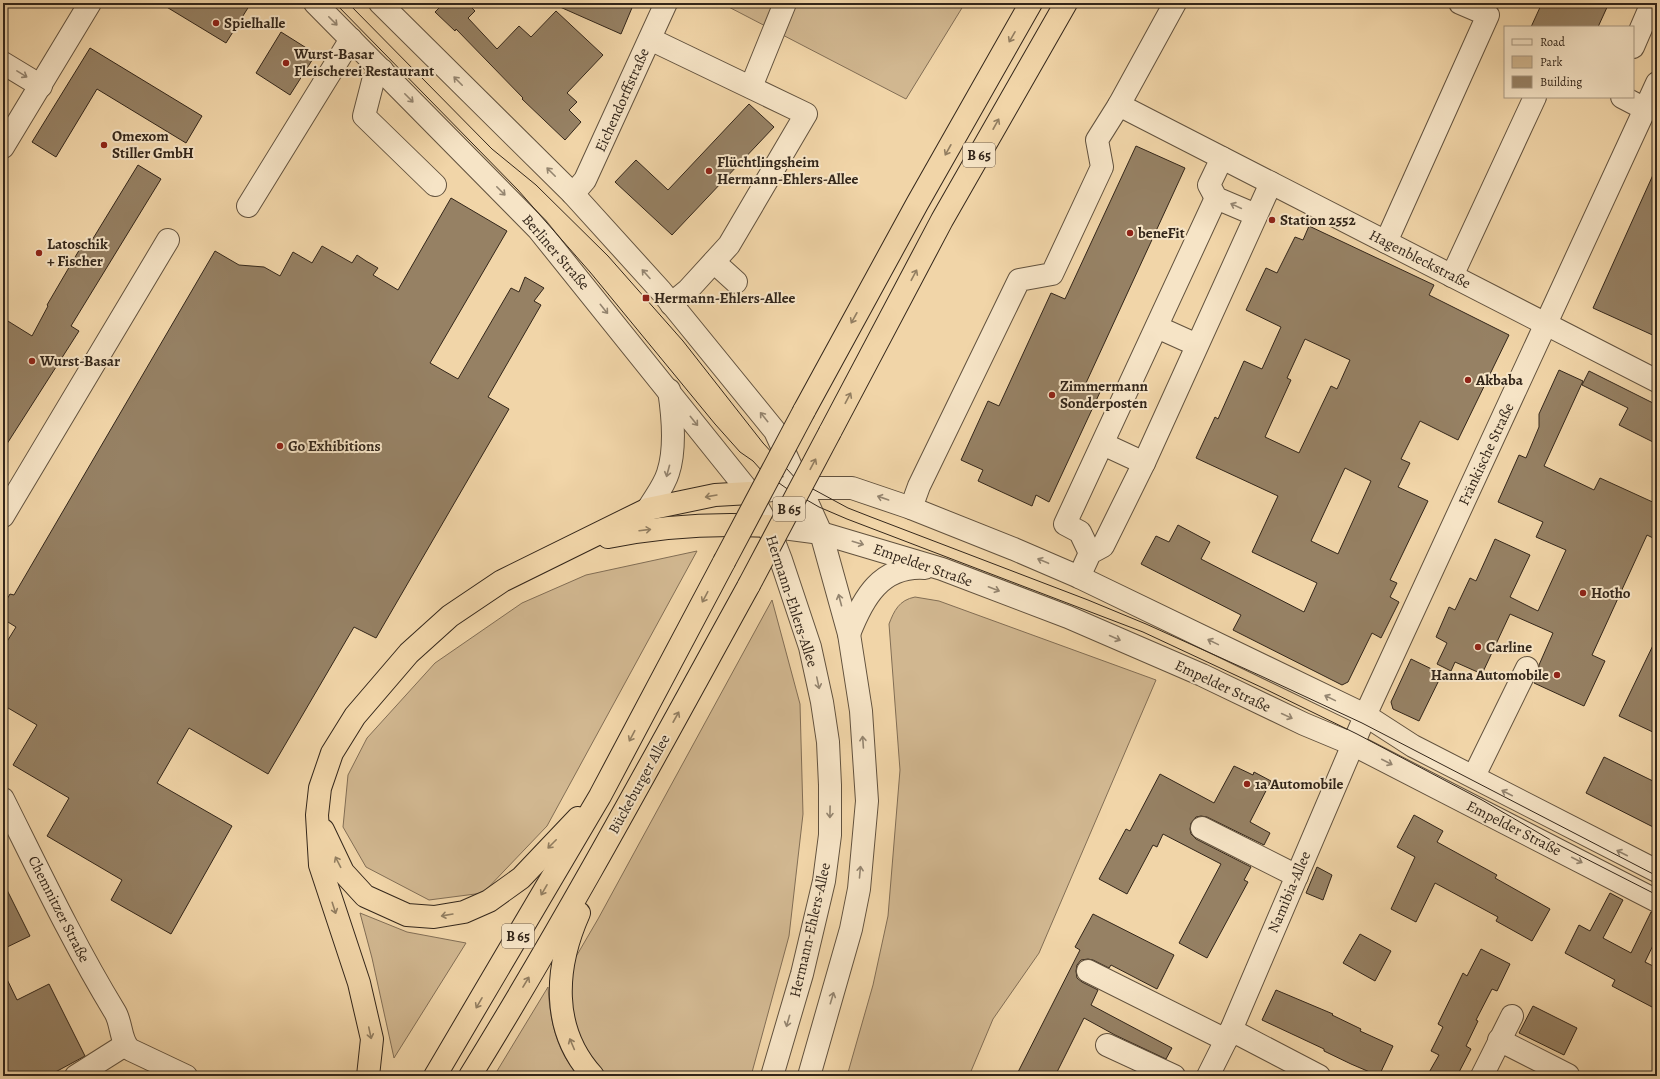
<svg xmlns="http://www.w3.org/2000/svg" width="1660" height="1079" font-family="Alegreya,serif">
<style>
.green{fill:#d1b790;stroke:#826e55}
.building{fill:#968164;stroke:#33261a;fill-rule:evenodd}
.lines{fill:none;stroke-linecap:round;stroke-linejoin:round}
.minor-casing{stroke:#62523e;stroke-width:24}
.highway-casing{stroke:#33261a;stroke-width:24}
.minor{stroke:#f6e4c6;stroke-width:22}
.highway{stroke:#f1d5a8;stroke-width:22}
.tram{stroke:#33261a;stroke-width:1}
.highway-bridge-casing{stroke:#33261a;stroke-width:24;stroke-linecap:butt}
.highway-bridge{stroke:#f1d5a8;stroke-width:22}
.oneway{stroke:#948570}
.oneway2{stroke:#927e61}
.poi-dot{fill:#8f2418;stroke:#f6e4c6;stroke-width:1.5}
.labels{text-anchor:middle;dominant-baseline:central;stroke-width:4;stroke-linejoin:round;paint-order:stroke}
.shield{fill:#f6e4c6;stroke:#6e5f4e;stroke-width:1}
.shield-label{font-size:14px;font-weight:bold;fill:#33261a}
.poi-label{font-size:15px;font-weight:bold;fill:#33261a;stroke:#f6e4c6;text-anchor:start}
.street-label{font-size:15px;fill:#33261a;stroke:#f6e4c6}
</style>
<rect width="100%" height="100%" fill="#f1d5a8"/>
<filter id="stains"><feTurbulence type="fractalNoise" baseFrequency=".005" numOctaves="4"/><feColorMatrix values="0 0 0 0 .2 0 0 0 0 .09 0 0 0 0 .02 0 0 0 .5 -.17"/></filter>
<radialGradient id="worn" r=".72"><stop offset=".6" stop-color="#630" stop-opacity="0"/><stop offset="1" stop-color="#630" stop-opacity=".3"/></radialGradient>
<g class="green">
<polygon points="721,3 965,3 906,99"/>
<polygon points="697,551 547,826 483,893 429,900 366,867 343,827 348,775 367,738 435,663 522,603 586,575"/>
<path d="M915 597 939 601 1156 680 1039 953 993 1019 969 1076H847L873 985 888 916 900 770 889 624C894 611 899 600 915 597Z"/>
<polygon points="772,600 800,704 803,814 789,936 751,1076 593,1076 560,984 598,919"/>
<polygon points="360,913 407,932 466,943 394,1058 372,958"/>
<path d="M548 987C550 1019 556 1052 579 1076H494Z"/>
</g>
<g class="building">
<polygon points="160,3 251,3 226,43"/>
<polygon points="444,3 467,3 475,11 468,18 497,49 519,26 531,37 556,11 603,55 567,93 577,102 569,110 581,122 565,140 522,99 523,98 456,29 455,31 435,12"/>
<polygon points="551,3 634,3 621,34"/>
<polygon points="1542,3 1609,3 1598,27 1531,27"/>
<polygon points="281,32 316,54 290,95 256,73"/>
<polygon points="90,48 202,116 186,143 97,89 56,157 32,142"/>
<polygon points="749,104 774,127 672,235 615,182 636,160 668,190"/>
<polygon points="1136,146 1185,168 1086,383 1101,390 1049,502 1036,495 1032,506 978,481 983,470 961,460 988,401 999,406 1051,293 1065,299"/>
<polygon points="138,165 161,179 71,326 79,331 3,450 3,318 32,336 48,306 47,305 81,247 86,250"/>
<polygon points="1657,166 1657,337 1593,308"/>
<polygon points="451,198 507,231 430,363 458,379 511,288 519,292 525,277 544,288 534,301 541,305 488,397 509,409 376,638 354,627 268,774 189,728 157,783 232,826 171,934 111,900 122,880 47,836 69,798 13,765 37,725 3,705 3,648 16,627 3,619 3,606 10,594 14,595 215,251 239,265 264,267 280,276 293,252 312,263 322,246 352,263 357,255 366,261 378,268 373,275 398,290"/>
<path d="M1309 226 1434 285 1429 295 1509 335 1458 440 1420 421 1401 459 1410 463 1398 487 1428 501 1390 580 1397 583 1390 597 1399 602 1381 638 1372 633 1348 682 1342 685 1233 630 1241 615 1141 564 1156 536 1169 542 1178 525 1210 542 1201 559 1304 612 1317 583 1252 552 1278 496 1196 458 1215 417 1218 419 1244 361 1262 369 1281 327 1246 310 1266 268 1277 273 1295 237 1303 240ZM1305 339 1350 360 1337 389 1331 386 1299 453 1265 437 1291 380 1287 378ZM1345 468 1371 481 1338 554 1311 541Z"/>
<polygon points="1559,370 1583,381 1544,466 1594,490 1600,478 1657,504 1657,540 1647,535 1592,655 1605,661 1584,706 1534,683 1538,673 1539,665 1553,633 1510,614 1482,674 1455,662 1451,671 1437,664 1447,643 1436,637 1449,607 1455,610 1470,578 1476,581 1495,539 1530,555 1510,597 1538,611 1566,550 1536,537 1543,522 1498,502 1519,455 1526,458 1539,427 1539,414"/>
<polygon points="1589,371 1657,405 1657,444 1619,425 1628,408 1582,385"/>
<polygon points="1657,637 1657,734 1619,716"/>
<polygon points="1411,659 1442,674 1419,721 1393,709 1391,702"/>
<polygon points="1604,757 1657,783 1657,829 1586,793"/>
<polygon points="1234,766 1253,775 1254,772 1271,781 1250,822 1270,833 1264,845 1207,817 1201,816 1196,817 1191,823 1190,829 1191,834 1196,839 1251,867 1244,880 1248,882 1207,958 1179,943 1221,864 1163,834 1157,847 1153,845 1127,894 1099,879 1126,829 1130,831 1160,774 1214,803"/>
<polygon points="1414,815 1443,831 1437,842 1497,875 1495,878 1550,909 1532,941 1496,921 1498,917 1435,883 1416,922 1391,909 1415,857 1397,847"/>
<polygon points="1317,867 1332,875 1323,900 1306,893"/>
<polygon points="3,882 30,936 3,949"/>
<polygon points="1610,893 1623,900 1603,938 1631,953 1651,912 1657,913 1657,937 1645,962 1657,968 1657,997 1652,1007 1612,986 1615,980 1565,953 1579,925 1590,931"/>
<polygon points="1093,914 1174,955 1157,989 1111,965 1109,968 1093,960 1088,959 1081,960 1077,965 1076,971 1077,978 1082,982 1098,990 1091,1005 1172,1048 1166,1059 1115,1035 1084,1018 1055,1076 1016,1076 1080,950 1075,947"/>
<polygon points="1360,934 1391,951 1375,981 1343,963"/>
<polygon points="1481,949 1510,964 1497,991 1492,989 1476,1020 1478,1021 1466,1046 1471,1049 1457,1076 1427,1076 1439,1055 1431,1051 1443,1027 1438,1024 1463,973 1467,976"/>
<polygon points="3,971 17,1000 49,984 85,1056 48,1076 3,1076"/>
<polygon points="1276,990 1333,1014 1332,1015 1361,1029 1360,1031 1393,1046 1379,1076 1351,1064 1324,1051 1324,1049 1262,1020"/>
<polygon points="1533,1006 1577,1028 1564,1055 1519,1033"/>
</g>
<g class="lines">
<defs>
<g id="minor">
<polyline points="315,3 538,229 750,493 768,526 781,560 810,647 822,702 828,742 830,785 830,835 824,881 802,974 772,1076"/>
<polyline points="380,3 573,194 661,291 775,431 821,533 849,634 861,711 867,801 859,889 851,929 809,1076"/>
<polyline points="650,39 806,114 729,245 688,290 671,304"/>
<polyline points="1633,47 1652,3"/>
<polyline points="3,63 41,86"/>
<polyline points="382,70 373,81 364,116 435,185"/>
<polyline points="751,87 785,3"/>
<polyline points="1622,97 1645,109"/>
<polyline points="1119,105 1657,381"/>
<polyline points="3,147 90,3"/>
<polyline points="1222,158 1209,185 1216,198 1256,215"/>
<polyline points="573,194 585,180 666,3"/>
<polyline points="248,206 351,39"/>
<polyline points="1386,242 1488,15 1460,3"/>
<polyline points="714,262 736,282"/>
<polyline points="1452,276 1535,97"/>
<polyline points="1157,327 1197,345"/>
<polyline points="1103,444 1144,463"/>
<polyline points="750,493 786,488 852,488 911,508 1014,549 1079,577 1365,715 1413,746 1657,871"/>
<polyline points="911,508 919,486 1019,280 1052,274 1102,167 1097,140 1119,105 1175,3"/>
<path d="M648 509C655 497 664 486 668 473 676 449 673 416 669 390"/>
<polyline points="3,516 168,240"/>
<polyline points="768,526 821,533 942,569 1068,617 1202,675 1304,724 1352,744 1657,901"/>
<polyline points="1090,553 1080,532 1065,524 1216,198"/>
<polyline points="1079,577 1090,553 1103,546 1144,463 1271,183"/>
<path d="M849 634C863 598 881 565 925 568"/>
<polyline points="1474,776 1527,668"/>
<path d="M3 799C39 871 73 943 115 1012 122 1023 120 1043 131 1050L186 1076"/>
<polyline points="1202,828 1297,876"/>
<polyline points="1088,971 1226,1040"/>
<polyline points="1231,1030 1319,1076"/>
<polyline points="1499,1040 1568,1075"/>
<polyline points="1107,1045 1174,1076"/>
<polyline points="76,1076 125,1045"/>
<polyline points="1208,1076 1231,1030 1369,707 1657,83"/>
<polyline points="1482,1076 1512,1016"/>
</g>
<g id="highway">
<polyline points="804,411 917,204 1031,3"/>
<polyline points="830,432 942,220 1066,3"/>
<path d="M608 537C662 526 713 523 768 526"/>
<polyline points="323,830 343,872 365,896 407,915 434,917 464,912 489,901 521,878 578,818"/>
<path d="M579 913C555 967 550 1029 593 1076"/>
<polyline points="368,1076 372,1039 359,983 320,865 317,815 320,788 332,753 355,716 409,653 450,616 502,581 648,509 715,495 750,493"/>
<polyline points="435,1076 600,796 724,562"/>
<path d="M470 1076C569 916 658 750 749 585"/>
</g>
</defs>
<use href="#minor" class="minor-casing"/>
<use href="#highway" class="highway-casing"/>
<use href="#minor" class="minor"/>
<use href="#highway" class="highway"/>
<g class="tram">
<polyline points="335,3 518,190 590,272 715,424 740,452 753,461 762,471 786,488 819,507 847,519 1143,632 1263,688 1357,734 1482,800 1561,846 1657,895"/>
<polyline points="348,3 492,149 536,185 608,256 683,341 763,443 798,481 848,508 871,517 1088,600 1146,624 1261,676 1362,723 1657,876"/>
</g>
<defs>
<g id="highway-bridge">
<polyline points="724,562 804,411"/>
<polyline points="749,585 830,432"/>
</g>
</defs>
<use href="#highway-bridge" class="highway-bridge-casing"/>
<use href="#highway-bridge" class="highway-bridge"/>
</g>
<defs><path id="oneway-shaft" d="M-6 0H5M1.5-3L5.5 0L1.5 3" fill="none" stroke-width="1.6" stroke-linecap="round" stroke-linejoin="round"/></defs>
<g class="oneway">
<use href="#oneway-shaft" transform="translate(333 21) rotate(45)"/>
<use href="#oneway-shaft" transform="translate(22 74) rotate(31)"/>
<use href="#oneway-shaft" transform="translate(458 81) rotate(-135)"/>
<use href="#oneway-shaft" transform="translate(409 98) rotate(45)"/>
<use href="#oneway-shaft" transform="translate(551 172) rotate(-135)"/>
<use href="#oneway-shaft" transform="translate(501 191) rotate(45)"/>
<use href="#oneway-shaft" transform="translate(1236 206) rotate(-155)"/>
<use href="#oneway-shaft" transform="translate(646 274) rotate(-132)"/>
<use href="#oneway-shaft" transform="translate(604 309) rotate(51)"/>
<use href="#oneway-shaft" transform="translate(764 417) rotate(-129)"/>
<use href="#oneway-shaft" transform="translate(694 421) rotate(51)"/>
<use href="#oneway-shaft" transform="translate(668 471) rotate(105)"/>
<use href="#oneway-shaft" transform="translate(883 498) rotate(-161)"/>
<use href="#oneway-shaft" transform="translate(858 543) rotate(17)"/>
<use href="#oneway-shaft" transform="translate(1043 561) rotate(-157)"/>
<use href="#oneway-shaft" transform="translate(994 589) rotate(21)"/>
<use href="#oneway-shaft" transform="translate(840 600) rotate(-105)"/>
<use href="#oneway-shaft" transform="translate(1115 638) rotate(24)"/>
<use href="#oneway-shaft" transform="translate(1213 642) rotate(-154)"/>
<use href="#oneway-shaft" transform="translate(818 683) rotate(78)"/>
<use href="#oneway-shaft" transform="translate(1330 698) rotate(-154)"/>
<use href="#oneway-shaft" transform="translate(1287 716) rotate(25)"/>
<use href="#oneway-shaft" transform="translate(863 742) rotate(-94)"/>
<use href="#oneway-shaft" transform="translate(1387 762) rotate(27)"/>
<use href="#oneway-shaft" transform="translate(1507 793) rotate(-153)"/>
<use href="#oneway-shaft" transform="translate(830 812) rotate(91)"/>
<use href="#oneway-shaft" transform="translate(1622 853) rotate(-153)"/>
<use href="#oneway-shaft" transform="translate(1577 860) rotate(27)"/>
<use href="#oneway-shaft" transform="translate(860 872) rotate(-85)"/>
<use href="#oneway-shaft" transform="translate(832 998) rotate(-73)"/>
<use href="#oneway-shaft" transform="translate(788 1021) rotate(106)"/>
</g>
<g class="oneway2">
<use href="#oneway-shaft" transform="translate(1012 37) rotate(120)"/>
<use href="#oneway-shaft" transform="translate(996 124) rotate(-61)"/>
<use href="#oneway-shaft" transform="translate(948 150) rotate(119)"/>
<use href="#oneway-shaft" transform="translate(914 275) rotate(-62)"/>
<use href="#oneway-shaft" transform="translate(854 318) rotate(119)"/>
<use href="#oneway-shaft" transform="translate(848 398) rotate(-62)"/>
<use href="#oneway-shaft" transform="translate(813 464) rotate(-62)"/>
<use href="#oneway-shaft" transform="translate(711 496) rotate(170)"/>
<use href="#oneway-shaft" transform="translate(645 530) rotate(-7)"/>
<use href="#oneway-shaft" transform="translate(705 597) rotate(118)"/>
<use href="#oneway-shaft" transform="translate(676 717) rotate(-61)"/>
<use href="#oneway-shaft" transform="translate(632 736) rotate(118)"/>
<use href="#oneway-shaft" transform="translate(552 844) rotate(135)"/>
<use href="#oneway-shaft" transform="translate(338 862) rotate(-117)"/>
<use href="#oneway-shaft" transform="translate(544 890) rotate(120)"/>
<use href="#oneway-shaft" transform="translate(334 908) rotate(72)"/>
<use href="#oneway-shaft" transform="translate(447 915) rotate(170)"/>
<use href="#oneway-shaft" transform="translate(526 982) rotate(-59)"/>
<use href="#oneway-shaft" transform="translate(479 1003) rotate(120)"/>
<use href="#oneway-shaft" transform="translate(370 1033) rotate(78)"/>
<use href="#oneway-shaft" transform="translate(572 1044) rotate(-113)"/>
</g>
<g class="poi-dot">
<circle cx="216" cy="23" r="4"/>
<circle cx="286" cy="63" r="4"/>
<circle cx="104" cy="145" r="4"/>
<circle cx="709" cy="171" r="4"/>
<circle cx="1272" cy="220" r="4"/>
<circle cx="1130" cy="233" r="4"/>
<circle cx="39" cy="253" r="4"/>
<rect x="642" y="294" width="8" height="8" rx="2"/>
<circle cx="32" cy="361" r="4"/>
<circle cx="1468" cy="380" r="4"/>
<circle cx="1052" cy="395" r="4"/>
<circle cx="280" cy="446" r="4"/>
<circle cx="1583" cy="593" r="4"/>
<circle cx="1478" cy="647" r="4"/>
<circle cx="1557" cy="675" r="4"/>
<circle cx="1247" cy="784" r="4"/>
</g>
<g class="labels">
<g class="shield">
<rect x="963" y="143" width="32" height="24" rx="3"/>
<rect x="773" y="497" width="32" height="24" rx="3"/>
<rect x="502" y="924" width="32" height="24" rx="3"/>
</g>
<g class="shield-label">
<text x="979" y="155">B 65</text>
<text x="789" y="509">B 65</text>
<text x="518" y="936">B 65</text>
</g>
<g class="poi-label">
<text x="224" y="23">Spielhalle</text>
<text x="294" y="54">Wurst-Basar<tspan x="294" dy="17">Fleischerei Restaurant</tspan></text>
<text x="112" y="136">Omexom<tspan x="112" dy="17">Stiller GmbH</tspan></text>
<text x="717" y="162">Flüchtlingsheim<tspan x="717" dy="17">Hermann-Ehlers-Allee</tspan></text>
<text x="1280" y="220">Station 2552</text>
<text x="1138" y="233">beneFit</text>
<text x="47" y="244">Latoschik<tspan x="47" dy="17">+ Fischer</tspan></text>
<text x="654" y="298">Hermann-Ehlers-Allee</text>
<text x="40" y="361">Wurst-Basar</text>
<text x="1476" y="380">Akbaba</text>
<text x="1060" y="386">Zimmermann<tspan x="1060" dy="17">Sonderposten</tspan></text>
<text x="288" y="446">Go Exhibitions</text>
<text x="1591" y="593">Hotho</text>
<text x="1486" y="647">Carline</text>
<text x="1549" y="675" text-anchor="end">Hanna Automobile</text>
<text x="1255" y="784">1a Automobile</text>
</g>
<g class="street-label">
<text transform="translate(622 100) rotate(-66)">Eichendorffstraße</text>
<text transform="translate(556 252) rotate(49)">Berliner Straße</text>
<text transform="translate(1420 259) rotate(27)">Hagenbleckstraße</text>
<text transform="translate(1486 454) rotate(-65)">Fränkische Straße</text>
<text transform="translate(923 565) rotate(19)">Empelder Straße</text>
<text transform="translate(792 601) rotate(72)">Hermann-Ehlers-Allee</text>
<text transform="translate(1223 686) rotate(25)">Empelder Straße</text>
<text transform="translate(639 784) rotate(-61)">Bückeburger Allee</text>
<text transform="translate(1514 828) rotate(27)">Empelder Straße</text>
<text transform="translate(1289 892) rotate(-67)">Namibia-Allee</text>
<text transform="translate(59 909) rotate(63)">Chemnitzer Straße</text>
<text transform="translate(810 930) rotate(-77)">Hermann-Ehlers-Allee</text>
</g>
</g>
<rect width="1660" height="1079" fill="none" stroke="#f1d5a8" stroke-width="16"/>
<rect x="4" y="4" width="1652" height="1071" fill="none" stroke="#33261a" stroke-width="2"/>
<rect x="8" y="8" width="1644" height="1063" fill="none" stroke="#33261a"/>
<rect x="1504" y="26" width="130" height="72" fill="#f6e4c6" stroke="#a89881"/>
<rect x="1512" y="39" width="20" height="6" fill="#f6e4c6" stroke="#a89881"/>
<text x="1540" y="46" font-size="12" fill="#33261a">Road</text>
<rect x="1512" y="56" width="20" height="12" fill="#d1b790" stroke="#a89881"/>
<text x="1540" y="66" font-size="12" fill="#33261a">Park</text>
<rect x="1512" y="76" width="20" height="12" fill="#968164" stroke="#a89881"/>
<text x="1540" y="86" font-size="12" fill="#33261a">Building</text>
<rect width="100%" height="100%" filter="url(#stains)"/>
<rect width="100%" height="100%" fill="url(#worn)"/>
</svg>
